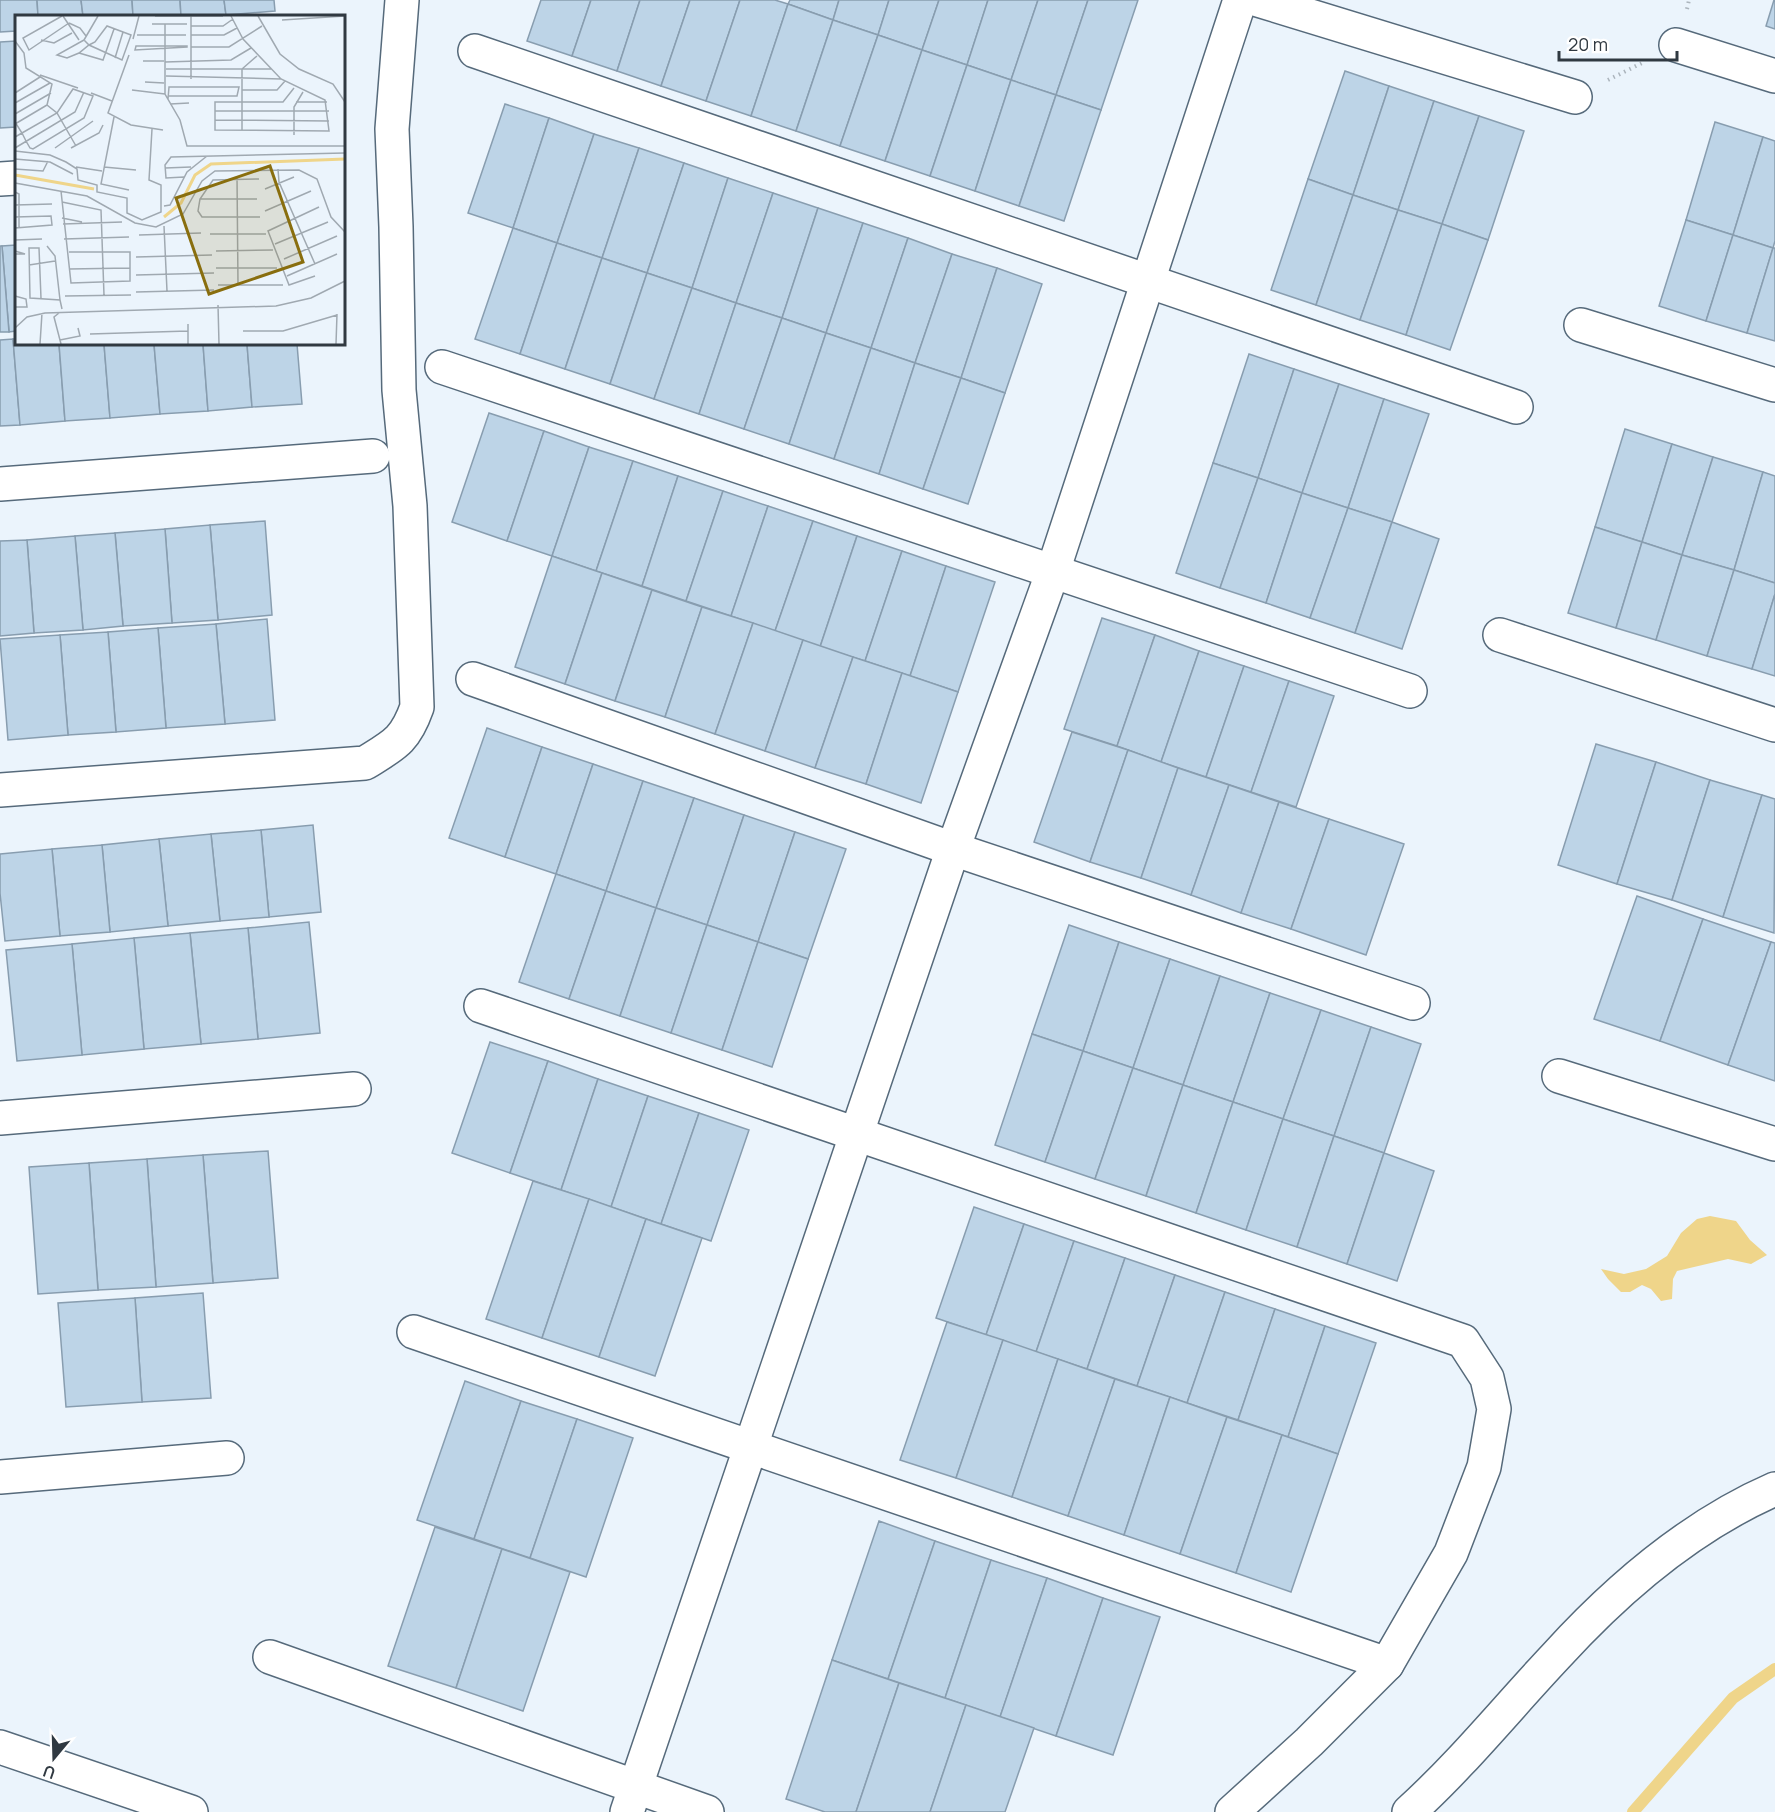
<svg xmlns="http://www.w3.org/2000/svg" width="1775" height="1812" font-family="Manrope,sans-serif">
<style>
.water{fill:#efd58a}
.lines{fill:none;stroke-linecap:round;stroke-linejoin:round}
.stream{stroke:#efd58a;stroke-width:12}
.building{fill:#bdd4e7;stroke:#889daf;stroke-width:1.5}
.street-casing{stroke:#566a7b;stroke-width:36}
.path{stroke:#acb5bd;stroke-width:4;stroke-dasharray:1.5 4.5;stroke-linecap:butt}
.street{stroke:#fff;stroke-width:33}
.inset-river{fill:none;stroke:#efd58a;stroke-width:3}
.inset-road{fill:none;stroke:#a0a9b1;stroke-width:1.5}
.view{fill:#896e0e;fill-opacity:0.15;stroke:#896e0e;stroke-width:3}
.inset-edge{fill:none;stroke:#303941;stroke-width:3}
</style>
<rect width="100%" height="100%" fill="#ebf4fc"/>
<polygon class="water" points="1710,1216 1736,1221 1750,1240 1767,1255 1751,1264 1728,1259 1677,1271 1673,1279 1672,1299 1661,1301 1651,1289 1642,1285 1630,1292 1621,1292 1608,1279 1601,1269 1624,1274 1646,1269 1667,1256 1681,1233 1697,1219"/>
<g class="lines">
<polyline class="stream" points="1633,1812 1733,1698 1775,1669"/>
</g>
<g class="building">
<polygon points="0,0 37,0 38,16 16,16 16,31 0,32"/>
<polygon points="37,0 81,0 83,16 38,16"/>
<polygon points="81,0 132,0 133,16 83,16"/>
<polygon points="132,0 180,0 181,16 133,16"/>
<polygon points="180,0 224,0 226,15 181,16"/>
<polygon points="224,0 274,0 275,11 226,15"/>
<polygon points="541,0 591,0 572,56 527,41"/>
<polygon points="591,0 640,0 617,71 572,56"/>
<polygon points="640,0 690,0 661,86 617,71"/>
<polygon points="690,0 740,0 706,101 661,86"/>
<polygon points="740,0 775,0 788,4 751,116 706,101"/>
<polygon points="790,0 839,0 833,20 788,4"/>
<polygon points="839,0 889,0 878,35 833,20"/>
<polygon points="889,0 939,0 922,50 878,35"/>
<polygon points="939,0 988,0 967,65 922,50"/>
<polygon points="988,0 1038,0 1011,80 967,65"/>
<polygon points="1038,0 1088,0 1056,95 1011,80"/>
<polygon points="1088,0 1138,0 1101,110 1056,95"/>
<polygon points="1774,0 1775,0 1775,29 1766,26"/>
<polygon points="788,4 833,20 796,131 751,116"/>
<polygon points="833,20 878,35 840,146 796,131"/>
<polygon points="878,35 922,50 885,161 840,146"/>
<polygon points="16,41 16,127 0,128 0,42"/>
<polygon points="922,50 967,65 930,176 885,161"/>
<polygon points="967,65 1011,80 975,191 930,176"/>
<polygon points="1345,71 1389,86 1353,195 1308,179"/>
<polygon points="1011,80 1056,95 1019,206 975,191"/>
<polygon points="1389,86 1434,101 1398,210 1353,195"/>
<polygon points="1056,95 1101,110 1064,221 1019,206"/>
<polygon points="1434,101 1479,116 1442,224 1398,210"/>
<polygon points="505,104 549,118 513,228 468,213"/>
<polygon points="1479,116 1524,131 1488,240 1442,224"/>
<polygon points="549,118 594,134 557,243 513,228"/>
<polygon points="1715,122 1763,137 1733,235 1686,220"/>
<polygon points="594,134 639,148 602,258 557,243"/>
<polygon points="1763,137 1775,141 1775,241 1773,248 1733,235"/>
<polygon points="639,148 684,163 647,273 602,258"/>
<polygon points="684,163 728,178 692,288 647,273"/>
<polygon points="728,178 773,193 736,303 692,288"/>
<polygon points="1308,179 1353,195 1316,305 1271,290"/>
<polygon points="773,193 818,208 782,318 736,303"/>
<polygon points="1353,195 1398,210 1360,320 1316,305"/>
<polygon points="818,208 863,223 826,333 782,318"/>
<polygon points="1398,210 1442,224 1406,335 1360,320"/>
<polygon points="1686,220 1733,235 1706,321 1659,306"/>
<polygon points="863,223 908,238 871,348 826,333"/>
<polygon points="1442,224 1488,240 1450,350 1406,335"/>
<polygon points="513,228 557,243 520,354 475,339"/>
<polygon points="1733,235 1773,248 1747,333 1706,321"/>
<polygon points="908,238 952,254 915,363 871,348"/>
<polygon points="557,243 602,258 565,369 520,354"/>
<polygon points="16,245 16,331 9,332 2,246"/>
<polygon points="0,246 2,246 9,332 0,332"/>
<polygon points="1773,248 1775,248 1775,341 1747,333"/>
<polygon points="952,254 997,268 961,378 915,363"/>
<polygon points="602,258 647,273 610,384 565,369"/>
<polygon points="997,268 1042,284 1005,393 961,378"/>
<polygon points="647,273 692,288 654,399 610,384"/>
<polygon points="692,288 736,303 699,414 654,399"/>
<polygon points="736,303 782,318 744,429 699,414"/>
<polygon points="782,318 826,333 789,444 744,429"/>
<polygon points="826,333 871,348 834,459 789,444"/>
<polygon points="13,339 20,425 0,426 0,340"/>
<polygon points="13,339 16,339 16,344 59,344 65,421 20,425"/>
<polygon points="59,344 104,344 110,418 65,421"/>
<polygon points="104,344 154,344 160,414 110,418"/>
<polygon points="154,344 203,344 208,411 160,414"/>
<polygon points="203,344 247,344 252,407 208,411"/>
<polygon points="247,344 297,344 302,404 252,407"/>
<polygon points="871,348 915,363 879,474 834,459"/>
<polygon points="1249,354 1294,369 1258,478 1213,463"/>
<polygon points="915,363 961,378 923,489 879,474"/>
<polygon points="1294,369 1339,384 1302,493 1258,478"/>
<polygon points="961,378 1005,393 968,504 923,489"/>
<polygon points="1339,384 1384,399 1348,508 1302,493"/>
<polygon points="1384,399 1429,414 1392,522 1348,508"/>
<polygon points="489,413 544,431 507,541 452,522"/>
<polygon points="1625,429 1672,444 1642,542 1595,527"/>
<polygon points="544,431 589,447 552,556 507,541"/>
<polygon points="1672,444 1713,457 1682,555 1642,542"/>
<polygon points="589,447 633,461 596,571 552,556"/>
<polygon points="1713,457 1763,472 1734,570 1682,555"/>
<polygon points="633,461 678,476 642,586 596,571"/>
<polygon points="1213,463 1258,478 1220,588 1176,573"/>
<polygon points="1763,472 1775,476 1775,583 1734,570"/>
<polygon points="678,476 723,491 686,601 642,586"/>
<polygon points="1258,478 1302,493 1266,603 1220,588"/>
<polygon points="723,491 768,506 731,616 686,601"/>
<polygon points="1302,493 1348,508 1310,618 1266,603"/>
<polygon points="768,506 813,521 775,631 731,616"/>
<polygon points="1348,508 1392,522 1355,633 1310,618"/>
<polygon points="265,521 272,615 218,620 210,525"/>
<polygon points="813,521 857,536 820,647 775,631"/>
<polygon points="1392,522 1439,539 1402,649 1355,633"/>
<polygon points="210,525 218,620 172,623 165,529"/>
<polygon points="1595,527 1642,542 1616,628 1568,613"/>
<polygon points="165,529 172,623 123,626 115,533"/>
<polygon points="115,533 123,626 83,630 75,536"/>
<polygon points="75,536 83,630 34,633 27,540"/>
<polygon points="857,536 902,551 865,661 820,647"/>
<polygon points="27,540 34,633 0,636 0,541"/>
<polygon points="1642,542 1682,555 1656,640 1616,628"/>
<polygon points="902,551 946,566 910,676 865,661"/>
<polygon points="1682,555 1734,570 1707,656 1656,640"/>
<polygon points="552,556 602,573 565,684 515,667"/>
<polygon points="946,566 995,582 958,692 910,676"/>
<polygon points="1734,570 1775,583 1775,594 1752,669 1707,656"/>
<polygon points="602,573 652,590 615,701 565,684"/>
<polygon points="652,590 702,607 665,717 615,701"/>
<polygon points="1775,594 1775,676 1752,669"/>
<polygon points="702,607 753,623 715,734 665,717"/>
<polygon points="1102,618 1155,635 1117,746 1064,729"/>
<polygon points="267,619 275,720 225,724 216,624"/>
<polygon points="753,623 803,640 765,751 715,734"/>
<polygon points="216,624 225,724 166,728 158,628"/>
<polygon points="158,628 166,728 116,732 108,632"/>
<polygon points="108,632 116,732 68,735 60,635"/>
<polygon points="60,635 68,735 8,740 0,639"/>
<polygon points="1155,635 1199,651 1161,762 1117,746"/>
<polygon points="803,640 853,657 815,768 765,751"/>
<polygon points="1199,651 1244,666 1206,777 1161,762"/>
<polygon points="853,657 902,673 866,784 815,768"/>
<polygon points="1244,666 1289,681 1251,792 1206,777"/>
<polygon points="902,673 958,692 921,803 866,784"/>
<polygon points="1289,681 1334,696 1296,807 1251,792"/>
<polygon points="487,728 542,747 505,857 449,838"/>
<polygon points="1072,732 1128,750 1090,862 1034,842"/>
<polygon points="1596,744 1656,762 1617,884 1558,865"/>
<polygon points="542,747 593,764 556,874 505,857"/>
<polygon points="1128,750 1178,768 1141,878 1090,862"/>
<polygon points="1656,762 1710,780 1672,900 1617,884"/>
<polygon points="593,764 643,781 606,891 556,874"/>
<polygon points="1178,768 1229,785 1191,895 1141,878"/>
<polygon points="1710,780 1762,795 1723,917 1672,900"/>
<polygon points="643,781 694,798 656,908 606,891"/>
<polygon points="1229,785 1279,802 1241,913 1191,895"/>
<polygon points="1762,795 1775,799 1774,933 1723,917"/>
<polygon points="694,798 744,815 707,925 656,908"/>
<polygon points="1279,802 1329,819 1291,929 1241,913"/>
<polygon points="744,815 795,832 758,942 707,925"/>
<polygon points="1329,819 1404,844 1366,955 1291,929"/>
<polygon points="313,825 321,912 269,917 261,830"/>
<polygon points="261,830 269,917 220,921 211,834"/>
<polygon points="795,832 846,849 808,959 758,942"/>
<polygon points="211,834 220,921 168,926 159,839"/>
<polygon points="159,839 168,926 110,932 102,845"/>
<polygon points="102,845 110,932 60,936 52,849"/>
<polygon points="52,849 60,936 5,941 0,893 0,854"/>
<polygon points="556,874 606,891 569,999 519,982"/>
<polygon points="606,891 656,908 620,1016 569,999"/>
<polygon points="1637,896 1703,919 1660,1041 1594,1019"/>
<polygon points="656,908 707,925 671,1033 620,1016"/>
<polygon points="1703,919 1771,942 1728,1065 1660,1041"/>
<polygon points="309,922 320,1033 258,1039 248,928"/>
<polygon points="707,925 758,942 722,1050 671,1033"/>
<polygon points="1069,925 1119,942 1083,1051 1032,1034"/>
<polygon points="248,928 258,1039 201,1044 190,933"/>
<polygon points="190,933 201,1044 144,1049 134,938"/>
<polygon points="134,938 144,1049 82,1055 72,944"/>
<polygon points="758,942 808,959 772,1067 722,1050"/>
<polygon points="1119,942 1170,959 1133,1068 1083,1051"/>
<polygon points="1771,942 1775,943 1775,1081 1728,1065"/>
<polygon points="72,944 82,1055 17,1061 6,950"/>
<polygon points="1170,959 1220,976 1183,1085 1133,1068"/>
<polygon points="1220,976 1270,993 1233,1102 1183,1085"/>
<polygon points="1270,993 1321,1010 1283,1119 1233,1102"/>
<polygon points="1321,1010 1371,1027 1334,1136 1283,1119"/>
<polygon points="1371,1027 1421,1044 1384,1153 1334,1136"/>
<polygon points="1032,1034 1083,1051 1045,1162 995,1145"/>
<polygon points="490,1042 548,1061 510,1173 452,1153"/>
<polygon points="1083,1051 1133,1068 1095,1179 1045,1162"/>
<polygon points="548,1061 598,1079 561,1190 510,1173"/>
<polygon points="1133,1068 1183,1085 1146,1196 1095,1179"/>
<polygon points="598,1079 648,1096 611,1207 561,1190"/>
<polygon points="1183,1085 1233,1102 1196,1213 1146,1196"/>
<polygon points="648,1096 699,1113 661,1224 611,1207"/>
<polygon points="1233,1102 1283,1119 1246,1230 1196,1213"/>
<polygon points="699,1113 749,1130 711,1241 661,1224"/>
<polygon points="1283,1119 1334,1136 1297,1247 1246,1230"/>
<polygon points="1334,1136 1384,1153 1347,1264 1297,1247"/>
<polygon points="268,1151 278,1278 213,1283 203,1155"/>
<polygon points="1384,1153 1434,1171 1397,1281 1347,1264"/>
<polygon points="203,1155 213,1283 156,1287 147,1159"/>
<polygon points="147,1159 156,1287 98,1290 89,1163"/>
<polygon points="89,1163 98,1290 38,1294 29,1167"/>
<polygon points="533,1181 589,1199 542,1338 486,1319"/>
<polygon points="589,1199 646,1219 599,1357 542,1338"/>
<polygon points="974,1207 1024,1224 986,1335 936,1318"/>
<polygon points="646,1219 702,1238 655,1376 599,1357"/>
<polygon points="1024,1224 1074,1241 1036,1352 986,1335"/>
<polygon points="1074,1241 1125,1258 1087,1369 1036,1352"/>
<polygon points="1125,1258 1175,1275 1137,1386 1087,1369"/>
<polygon points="1175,1275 1225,1292 1187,1403 1137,1386"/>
<polygon points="1225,1292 1275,1309 1238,1420 1187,1403"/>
<polygon points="203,1293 211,1398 142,1402 135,1298"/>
<polygon points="135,1298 142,1402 66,1407 58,1303"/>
<polygon points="1275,1309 1325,1326 1288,1437 1238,1420"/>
<polygon points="947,1322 1003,1340 956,1478 900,1460"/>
<polygon points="1325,1326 1376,1343 1338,1454 1288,1437"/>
<polygon points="1003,1340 1058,1359 1012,1497 956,1478"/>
<polygon points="1058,1359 1115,1379 1068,1516 1012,1497"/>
<polygon points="1115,1379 1170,1397 1124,1535 1068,1516"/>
<polygon points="465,1381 521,1401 474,1539 417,1520"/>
<polygon points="1170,1397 1227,1417 1180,1554 1124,1535"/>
<polygon points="521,1401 577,1419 530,1558 474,1539"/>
<polygon points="1227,1417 1282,1435 1236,1573 1180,1554"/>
<polygon points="577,1419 633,1438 586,1577 530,1558"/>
<polygon points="1282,1435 1338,1454 1291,1592 1236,1573"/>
<polygon points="879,1521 935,1541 888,1679 832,1660"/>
<polygon points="435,1527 502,1549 456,1688 388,1666"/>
<polygon points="935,1541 991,1560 945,1698 888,1679"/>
<polygon points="502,1549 570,1572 523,1711 456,1688"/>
<polygon points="991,1560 1047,1578 1000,1717 945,1698"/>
<polygon points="1047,1578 1103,1598 1056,1736 1000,1717"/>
<polygon points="1103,1598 1160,1617 1113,1755 1056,1736"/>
<polygon points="832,1660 899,1683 856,1812 825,1812 786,1799"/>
<polygon points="899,1683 966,1705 930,1812 856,1812"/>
<polygon points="966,1705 1034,1728 1005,1812 930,1812"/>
</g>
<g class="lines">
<defs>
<g id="street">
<polyline points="1258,0 1575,97"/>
<polyline points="1676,45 1775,76"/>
<polyline points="475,51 1516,407"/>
<polyline points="0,179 16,178"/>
<polyline points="1581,325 1775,385"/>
<polyline points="442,367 1410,691"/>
<polyline points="0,484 373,456"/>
<polyline points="1500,635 1775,725"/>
<polyline points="473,679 953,849 1413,1003"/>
<path d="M0 790 365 763C394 745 405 741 417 707L410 506 399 390 396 227 392 129 402 0"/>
<polyline points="481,1006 1463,1341 1487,1378 1494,1409 1484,1467 1451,1553 1387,1664 1309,1742 1232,1812"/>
<polyline points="1559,1076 1775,1144"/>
<polyline points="0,1118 354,1089"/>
<polyline points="414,1332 1387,1664"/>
<polyline points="0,1477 227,1458"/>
<polyline points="270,1657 707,1812"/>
<polyline points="0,1747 191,1812"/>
<polyline points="627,1812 953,849 1053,571 1240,0"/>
<path d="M1409 1812C1462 1764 1507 1708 1556 1656 1617 1589 1690 1526 1775 1489"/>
</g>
</defs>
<use href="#street" class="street-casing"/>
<g class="path">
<polyline points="1687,9 1689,0"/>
<polyline points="1608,80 1644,62"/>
</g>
<use href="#street" class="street"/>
</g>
<g transform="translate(15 15)">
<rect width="330" height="330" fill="#ebf4fc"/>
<path class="inset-river" d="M0 160 79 174M149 202 166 188 180 160 196 149 330 144"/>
<path class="inset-road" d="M47 1 8 23 14 35 54 8M48 1 64 25M140 1H208M216 1 228 24 266 64 310 85 314 116 200 115V87H268L279 73M243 1 265 39 284 54 318 69 330 87M267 5 330 1M54 8 65 13 71 21M137 9H172M150 9V79L165 105 172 131H330M176 11H208L218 4M122 20H171M176 20H209L222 13M118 24 124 1M26 25 39 28 57 18M69 25 42 40 52 43 64 38 74 30 80 27 92 11 116 20 107 45 74 30 69 25M69 25 83 1M0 26 9 38 11 53 37 69 32 90 42 98 61 131M121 31H172V32L120 35ZM176 32H214L247 11M64 38 88 45 99 14M114 40 93 98 116 110 148 115M100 43 108 17M128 46H149M150 47 216 45 236 33M151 54H256M25 60 63 73M151 61 266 64M176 64V1M130 67 149 68M117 75 150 79M227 75H262L270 66M0 78 25 62M76 78 97 86M153 84 154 72H224L222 81H154M281 87H312M0 88 35 68M155 89 174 88M200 96H314M0 99 36 78M99 102 86 169 114 175M200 105 314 106M0 107 7 118 11 126 15 133 18 134 69 103 78 81 58 74 42 98 0 122M0 109 32 90M227 116V54L242 41M279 120V92L288 77M0 133 60 97 69 77M40 133 78 106M56 133 84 118 88 110M0 136 35 140 51 147 62 154 63 165 82 170V177L112 183V198L127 205 146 197V170L134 165 137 114M0 144 35 147 58 159M61 152 87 156M89 152 121 155M150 153 176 152M0 154 28 156 33 146M263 154 264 167 300 249M222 161 223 270M169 162 151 163 150 150 156 142 330 138M244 164 198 165 185 184 183 196 187 202H245M0 168 72 181 120 208 141 212 168 199 187 166 200 156 284 155 302 164 316 202 330 217M250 174 279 162M46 176 56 268 115 266V237H54M0 177 4 179V213M185 184H242M47 187 86 195 89 280M0 190 37 189M149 191 155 190 172 157 192 141M250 196 296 176M0 202 36 201 37 210 0 213M47 203 67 207M48 209 107 207M149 211 152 276M195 219H251M124 220 186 218M49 224 114 222M0 225 27 224M260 229 313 207M32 231 40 241 45 285M0 236 10 239H0M201 236 258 235M121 242 197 240M269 244 322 221M14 250 40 246M201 253H262M54 254 115 253M121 260 199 258M272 261 322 239M300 261 274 270 253 216 304 192M203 270H268M121 277 199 275M0 281 11 284 12 292H0M50 281 116 280M26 283 24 233H14L15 283 45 285 47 294M203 290 204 329M44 298 39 302 46 329M173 309V329M0 313 12 302 30 298 261 291 296 283 330 266M228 316H268L322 300M75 319 173 316M45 325 65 321 63 313M25 329 27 298M321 329 322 299"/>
<path class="view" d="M255 151 288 247 194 279 161 183Z"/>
<rect width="330" height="330" class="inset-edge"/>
</g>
<g transform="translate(54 1758) rotate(199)" stroke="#ffffff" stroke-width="4.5" paint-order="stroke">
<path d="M0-4.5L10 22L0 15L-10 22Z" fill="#303941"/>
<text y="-9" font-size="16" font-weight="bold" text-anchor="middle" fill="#303941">U</text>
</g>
<path d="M1559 51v9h118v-9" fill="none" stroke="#303941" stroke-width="3"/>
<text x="1568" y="51" font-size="18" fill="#303941" stroke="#ffffff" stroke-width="4.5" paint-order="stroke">20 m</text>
</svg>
